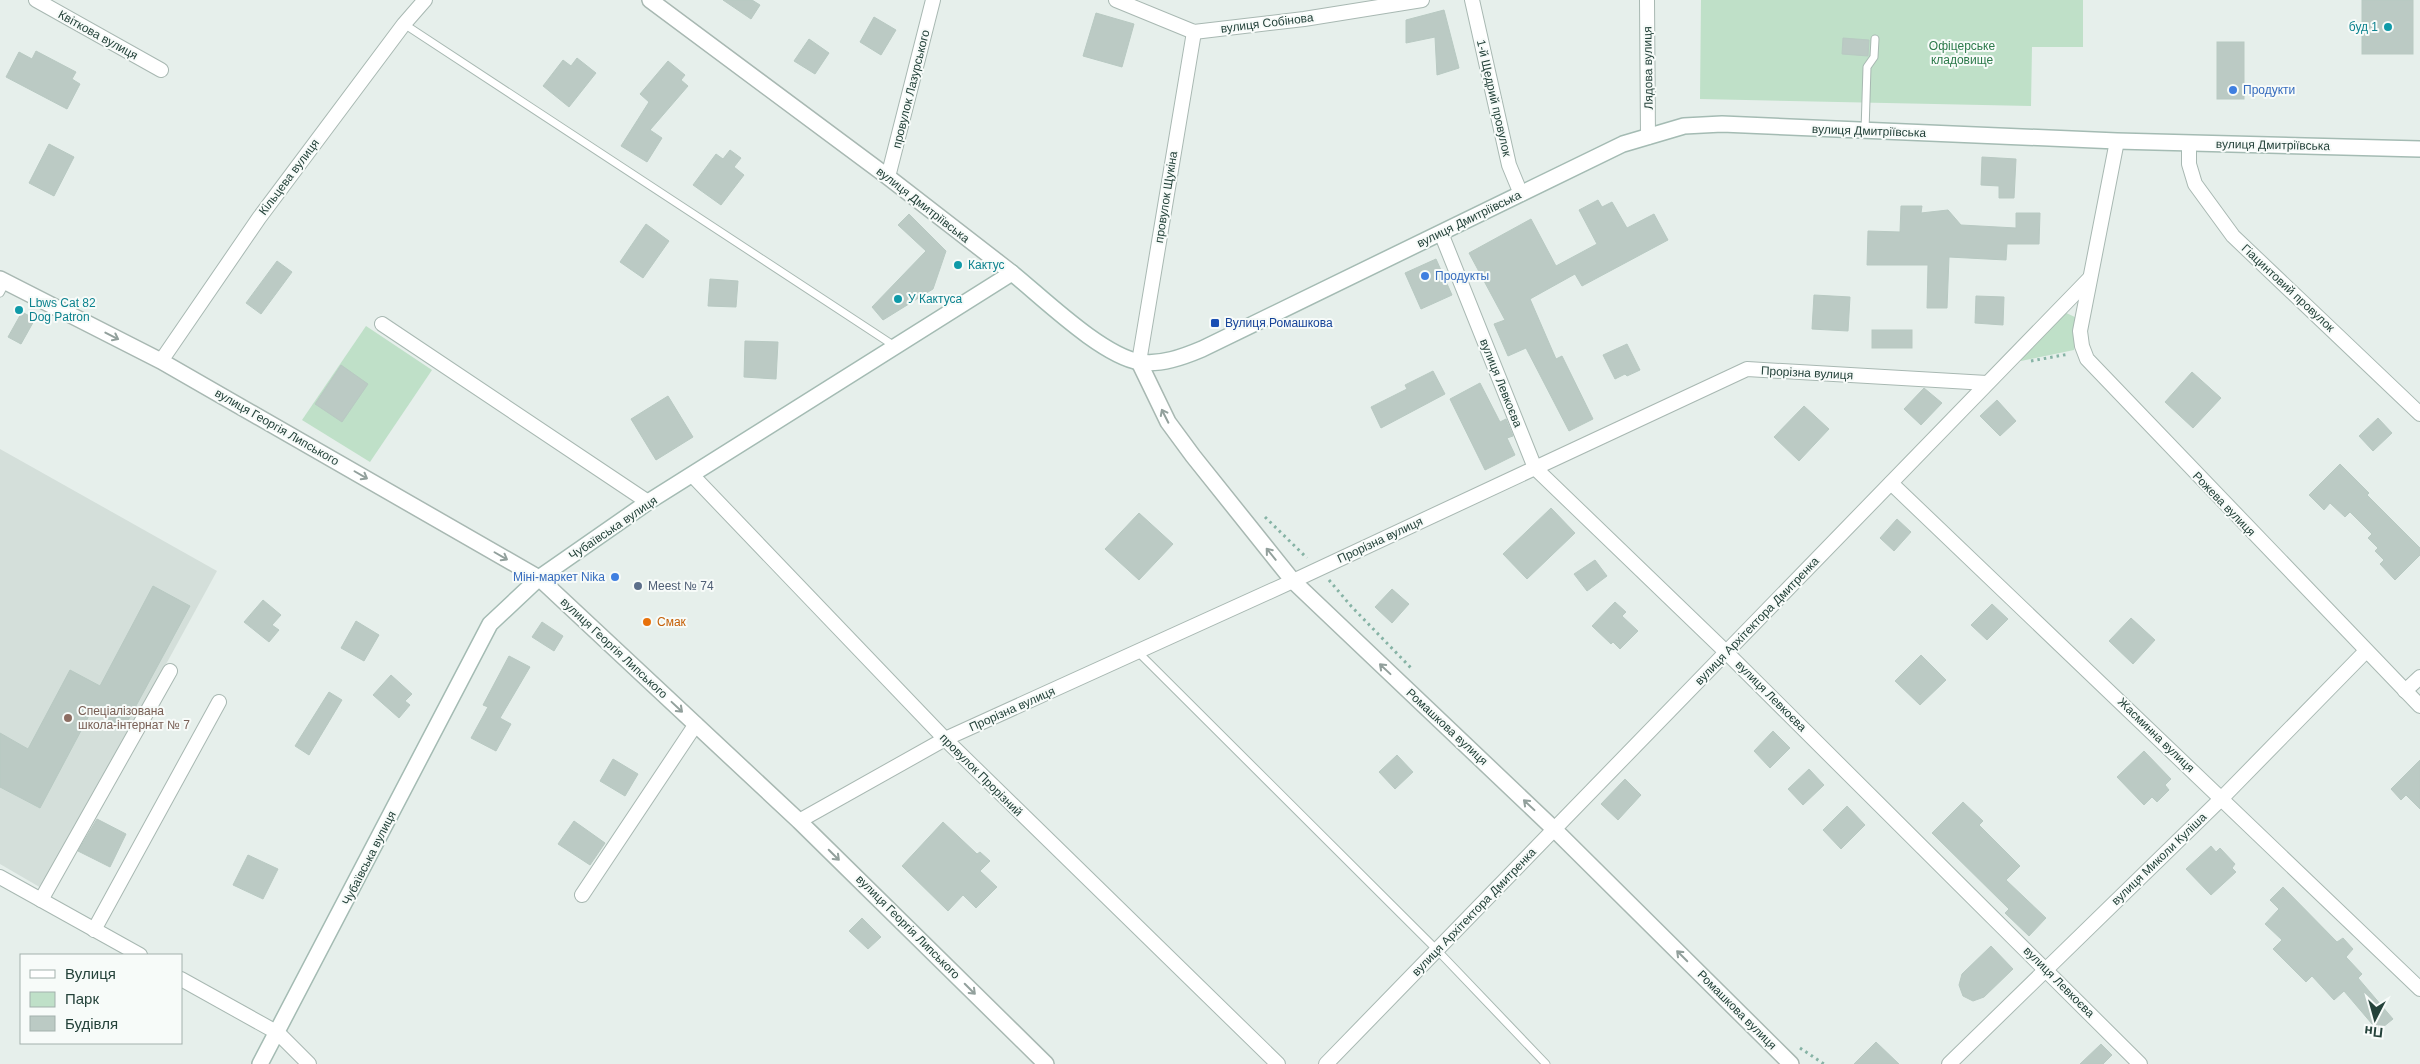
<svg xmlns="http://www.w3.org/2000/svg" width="2420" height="1064" font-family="Arial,sans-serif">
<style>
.built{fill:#d4dfda}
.green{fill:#bfe0c8}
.building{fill:#bbcac4;stroke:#b8c9c2}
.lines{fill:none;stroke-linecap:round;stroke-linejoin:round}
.service-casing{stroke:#a8b8b2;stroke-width:9}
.minor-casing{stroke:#a8b8b2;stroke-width:16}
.tertiary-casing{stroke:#a8b8b2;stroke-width:18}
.secondary-casing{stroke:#a4bbb3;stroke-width:18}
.path{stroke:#86b3a5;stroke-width:3;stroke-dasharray:2.5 4;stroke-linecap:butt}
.service{stroke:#fff;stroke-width:7}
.minor{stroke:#fff;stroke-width:14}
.tertiary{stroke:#fff;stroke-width:15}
.secondary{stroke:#fff;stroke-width:15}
.oneway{stroke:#92a09c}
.culture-dot{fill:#0f9aa8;stroke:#f7fbf9;stroke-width:2}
.shop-dot{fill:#3f7fe0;stroke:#f7fbf9;stroke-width:2}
.transit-dot{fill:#1a4fb4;stroke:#f7fbf9;stroke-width:2}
.service-dot{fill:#5c6f8a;stroke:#f7fbf9;stroke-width:2}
.food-dot{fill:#e8710a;stroke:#f7fbf9;stroke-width:2}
.education-dot{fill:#8d6e63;stroke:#f7fbf9;stroke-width:2}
.labels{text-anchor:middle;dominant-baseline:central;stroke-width:4;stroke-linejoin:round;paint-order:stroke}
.street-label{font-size:12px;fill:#24423a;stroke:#f7fbf9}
.culture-label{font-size:12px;fill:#0d838f;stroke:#f7fbf9;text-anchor:start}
.park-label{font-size:12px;fill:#2d7a4b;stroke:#f7fbf9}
.shop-label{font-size:12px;fill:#366cbe;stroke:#f7fbf9;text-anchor:start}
.transit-label{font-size:12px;fill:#164399;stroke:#f7fbf9;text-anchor:start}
.service-label{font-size:12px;fill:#4e5e75;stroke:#f7fbf9;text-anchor:start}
.food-label{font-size:12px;fill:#c56008;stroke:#f7fbf9;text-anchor:start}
.education-label{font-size:12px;fill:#785e54;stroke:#f7fbf9;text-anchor:start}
</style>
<rect width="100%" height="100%" fill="#e6efeb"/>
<polygon class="built" points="0,449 217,571 43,889 0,864"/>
<g class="green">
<polygon points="1701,0 2083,0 2083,47 2032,47 2031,106 1700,99"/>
<polygon points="2062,311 2077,318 2074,350 2021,361 2016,356"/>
<polygon points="366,326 432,370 370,462 302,420"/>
</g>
<g class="building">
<polygon points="723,0 752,0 760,5 751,19"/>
<rect x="2362" y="0" width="51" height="54"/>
<polygon points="1444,10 1459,68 1437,75 1435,37 1406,43 1406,20"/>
<polygon points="1096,13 1134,24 1122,67 1083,56"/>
<polygon points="874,17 896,30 881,55 860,42"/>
<polygon points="1843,38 1869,40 1868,56 1842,54"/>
<polygon points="809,39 829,53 815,74 794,61"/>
<rect x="2217" y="42" width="27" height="57"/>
<polygon points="36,51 76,72 72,79 80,84 67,109 6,77 19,52 32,59"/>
<polygon points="577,58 596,73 569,107 543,86 563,60 571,66"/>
<polygon points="668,61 685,75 681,80 688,86 650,130 662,138 647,162 621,146 649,102 640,94"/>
<polygon points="49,144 74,157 54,196 29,183"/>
<polygon points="730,150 741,158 734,167 744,175 721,205 693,185 716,154 723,159"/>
<polygon points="1982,157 2016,159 2014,198 1999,198 1999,186 1981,185"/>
<polygon points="1598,200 1602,207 1612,202 1627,228 1654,214 1668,240 1582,286 1575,274 1530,299 1556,359 1562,356 1593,419 1569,431 1526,348 1508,356 1494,324 1505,320 1469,253 1531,219 1556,266 1597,244 1579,210"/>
<polygon points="1901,206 1922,206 1921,213 1948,210 1961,225 2016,228 2016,213 2040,213 2039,244 2007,244 2006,260 1949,257 1947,308 1927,308 1928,265 1867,265 1868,231 1900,232"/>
<polygon points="909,214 946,251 933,289 883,320 872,307 926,251 898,225"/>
<polygon points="646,224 669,241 643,278 620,262"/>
<polygon points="1436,259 1452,295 1421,309 1405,273"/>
<polygon points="277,261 292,272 261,314 246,303"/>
<polygon points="710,279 738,281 736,307 708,306"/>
<polygon points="1814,295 1850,297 1848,331 1812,329"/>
<polygon points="1976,296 2004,297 2003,325 1975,323"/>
<polygon points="22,312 35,319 21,344 8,337"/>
<rect x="1872" y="330" width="40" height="18"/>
<polygon points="745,341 778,342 776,379 744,377"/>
<polygon points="1627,344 1640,370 1627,376 1625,374 1615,379 1603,355"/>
<polygon points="341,365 368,384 342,422 315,404"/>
<polygon points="1433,371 1445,394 1381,428 1371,407 1407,389 1405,385"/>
<polygon points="2192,372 2221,398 2193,428 2165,402"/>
<polygon points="1480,383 1500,422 1506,419 1513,436 1507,438 1515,455 1485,470 1450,399"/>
<polygon points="1924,388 1942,403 1921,425 1904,409"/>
<polygon points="668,396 693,437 656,460 631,419"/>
<polygon points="1997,400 2016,421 2000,436 1980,416"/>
<polygon points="1804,406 1829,429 1799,461 1774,437"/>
<polygon points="2378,418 2392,433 2373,451 2359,436"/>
<polygon points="2340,464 2369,493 2367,495 2420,548 2420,555 2395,580 2380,564 2384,560 2375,551 2378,548 2368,538 2372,534 2350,512 2345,517 2330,503 2324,510 2309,495"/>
<polygon points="1551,508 1575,533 1527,579 1503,554"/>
<polygon points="1139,513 1173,544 1139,580 1105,549"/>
<polygon points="1897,519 1911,532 1894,551 1880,538"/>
<polygon points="1595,560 1607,576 1587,591 1574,574"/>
<polygon points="153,586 190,606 124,728 92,710 40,808 0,787 0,733 28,749 70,670 100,686"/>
<polygon points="1392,589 1409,604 1392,623 1375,607"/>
<polygon points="263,600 281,615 272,625 279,630 269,642 244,622"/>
<polygon points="1615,602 1626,612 1622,616 1638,631 1620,649 1613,642 1611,644 1592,626"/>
<polygon points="1992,604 2008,619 1987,640 1971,625"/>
<polygon points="2131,618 2155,640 2133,664 2109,641"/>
<polygon points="356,621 379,635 364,661 341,648"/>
<polygon points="542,622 563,636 554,651 532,637"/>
<polygon points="1921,655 1946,680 1920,705 1895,681"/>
<polygon points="509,656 530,667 500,718 511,724 496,751 471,738 488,707 483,705"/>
<polygon points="391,675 412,694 405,701 410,705 399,718 373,695"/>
<polygon points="329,692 342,700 309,755 295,746"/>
<polygon points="1773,731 1790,748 1770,768 1754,751"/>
<polygon points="2144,751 2171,779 2165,785 2169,790 2157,802 2152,797 2144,805 2117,777"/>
<polygon points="1397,755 1413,772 1395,789 1379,772"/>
<polygon points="613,759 638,774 625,796 600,781"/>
<polygon points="2420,760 2420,809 2406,795 2401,800 2391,789"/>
<polygon points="1809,769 1824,785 1803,805 1788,789"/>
<polygon points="1625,779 1641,795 1618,820 1601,804"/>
<polygon points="1963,802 1983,821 1979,825 2020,866 2006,880 2046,918 2029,936 2005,913 2009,909 1932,833"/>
<polygon points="1847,806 1865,825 1841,849 1823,830"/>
<polygon points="97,819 126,834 110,867 78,851"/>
<polygon points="574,821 605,843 590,865 558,844"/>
<polygon points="943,822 977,854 980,852 990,861 980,871 997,887 976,908 963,895 948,911 902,866"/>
<polygon points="2211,846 2216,852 2220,848 2235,864 2232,868 2236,872 2211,895 2186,869"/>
<polygon points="248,855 278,869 263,899 233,885"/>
<polygon points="2283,887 2337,942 2343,938 2353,949 2346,957 2362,974 2358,978 2393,1019 2378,1031 2344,991 2334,1000 2312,976 2306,982 2273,949 2282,940 2265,924 2279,909 2270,900"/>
<polygon points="862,918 881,937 868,949 849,931"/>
<polygon points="1991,946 2013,969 1984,997 1973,1001 1963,996 1959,985 1962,974"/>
<polygon points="1876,1042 1899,1064 1854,1064"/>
<polygon points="2101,1044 2112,1055 2103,1064 2080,1064"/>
</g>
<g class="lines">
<defs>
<g id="service">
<polyline points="404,24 896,347"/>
<polyline points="1865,131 1867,67 1874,57 1875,39"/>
<polyline points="0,293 6,282"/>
<polyline points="1138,652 1437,950 1546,1064"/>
</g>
<g id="minor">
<polyline points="36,0 161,70"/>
<polyline points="1116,0 1194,32 1304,19 1422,0"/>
<polyline points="1472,0 1509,165 1521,194"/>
<polyline points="1647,0 1648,137"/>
<polyline points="2117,141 2080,331 2082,346 2087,359 2420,706"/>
<polyline points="2189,143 2189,164 2195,184 2233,236 2420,414"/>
<polyline points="888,177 933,0"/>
<polyline points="1441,233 1535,468 1726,652 2140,1064"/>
<polyline points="382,324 648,502"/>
<polyline points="161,361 259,218 404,24 425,0"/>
<polyline points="1139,362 1194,32"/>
<polyline points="693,476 945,739 1278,1064"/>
<polyline points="1891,483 2420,989"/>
<polyline points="2405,691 2420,677"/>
<polyline points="799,821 945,739 1293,581 1747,369 1987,383"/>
<polyline points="0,877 140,955"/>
<polyline points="582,895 696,724"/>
<polyline points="41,900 170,671"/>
<polyline points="94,930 219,702"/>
<polyline points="181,979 278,1033 309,1064"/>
<polyline points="1326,1064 2089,279"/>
<polyline points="1949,1064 2222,798 2366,651"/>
</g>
<g id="tertiary">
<polyline points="650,0 888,177 1012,273"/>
<polyline points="0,279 161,361 539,578 799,821 1046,1064"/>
<polyline points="1139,362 1168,422 1193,456 1293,581 1554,829 1791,1064"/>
</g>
<path id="secondary" d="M260 1064 490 624 539 578 648 502 1012 273C1043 298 1102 356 1140 362 1161 365 1183 357 1202 349L1623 144 1684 126 1722 124 2117 141 2420 149"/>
</defs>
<use href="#service" class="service-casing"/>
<use href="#minor" class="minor-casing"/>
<use href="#tertiary" class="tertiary-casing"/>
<use href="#secondary" class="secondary-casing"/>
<g class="path">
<polyline points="2031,361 2069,354"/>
<polyline points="1265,517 1307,558"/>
<polyline points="1329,580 1351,606 1412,669"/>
<polyline points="1800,1048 1824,1064"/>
</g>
<use href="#service" class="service"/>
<use href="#minor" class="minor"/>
<use href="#tertiary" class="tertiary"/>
<use href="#secondary" class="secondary"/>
</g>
<defs><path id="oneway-shaft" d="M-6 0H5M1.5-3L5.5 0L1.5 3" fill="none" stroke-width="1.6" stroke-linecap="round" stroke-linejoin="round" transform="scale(1.25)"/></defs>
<g class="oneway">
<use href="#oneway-shaft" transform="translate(112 336) rotate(27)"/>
<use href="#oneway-shaft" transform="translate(1165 416) rotate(-117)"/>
<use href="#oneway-shaft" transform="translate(361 475) rotate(30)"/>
<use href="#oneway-shaft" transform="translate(1271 554) rotate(-129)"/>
<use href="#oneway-shaft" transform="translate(501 556) rotate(30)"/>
<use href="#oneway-shaft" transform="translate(1385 669) rotate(-137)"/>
<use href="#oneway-shaft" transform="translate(677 707) rotate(43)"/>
<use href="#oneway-shaft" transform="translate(1529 805) rotate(-137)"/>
<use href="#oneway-shaft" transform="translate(834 855) rotate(45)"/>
<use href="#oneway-shaft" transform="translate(1682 956) rotate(-135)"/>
<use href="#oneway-shaft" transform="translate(970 989) rotate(45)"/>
</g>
<g class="culture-dot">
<circle cx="2388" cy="27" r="5"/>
<circle cx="958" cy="265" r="5"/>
<circle cx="898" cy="299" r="5"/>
<circle cx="19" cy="310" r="5"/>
</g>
<g class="shop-dot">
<circle cx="2233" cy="90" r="5"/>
<circle cx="1425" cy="276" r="5"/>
<circle cx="615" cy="577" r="5"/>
</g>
<rect class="transit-dot" x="1210" y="318" width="10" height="10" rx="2.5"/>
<circle class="service-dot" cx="638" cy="586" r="5"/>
<circle class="food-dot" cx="647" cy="622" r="5"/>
<circle class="education-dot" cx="68" cy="718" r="5"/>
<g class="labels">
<g class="street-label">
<text transform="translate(1267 23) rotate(-7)">вулиця Собінова</text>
<text transform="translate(98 35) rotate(29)">Квіткова вулиця</text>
<text transform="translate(1648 68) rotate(-91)">Лядова вулиця</text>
<text transform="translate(911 89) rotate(-76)">провулок Лазурського</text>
<text transform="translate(1494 98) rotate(77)">1-й Щедрий провулок</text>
<text transform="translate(1869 131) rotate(2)">вулиця Дмитріївська</text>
<text transform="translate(2273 145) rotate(1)">вулиця Дмитріївська</text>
<text transform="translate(289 177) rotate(-53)">Кільцева вулиця</text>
<text transform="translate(1166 197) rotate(-81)">провулок Щукіна</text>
<text transform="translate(923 205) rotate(38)">вулиця Дмитріївська</text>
<text transform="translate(1469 219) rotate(-26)">вулиця Дмитріївська</text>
<text transform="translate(2288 288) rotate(43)">Гіацинтовий провулок</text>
<text transform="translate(1807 373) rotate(3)">Прорізна вулиця</text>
<text transform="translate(1501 383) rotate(68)">вулиця Левкоєва</text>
<text transform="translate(277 427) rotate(30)">вулиця Георгія Липського</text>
<text transform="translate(2224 504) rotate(46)">Рожева вулиця</text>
<text transform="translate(613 528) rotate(-34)">Чубаївська вулиця</text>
<text transform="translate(1380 540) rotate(-25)">Прорізна вулиця</text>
<text transform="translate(1757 621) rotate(-46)">вулиця Архітектора Дмитренка</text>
<text transform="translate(614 648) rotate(43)">вулиця Георгія Липського</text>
<text transform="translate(1771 696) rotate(45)">вулиця Левкоєва</text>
<text transform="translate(1012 709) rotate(-24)">Прорізна вулиця</text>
<text transform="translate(1447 727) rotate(43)">Ромашкова вулиця</text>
<text transform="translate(2156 735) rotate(44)">Жасминна вулиця</text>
<text transform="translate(981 775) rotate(45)">провулок Прорізний</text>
<text transform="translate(369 858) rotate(-63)">Чубаївська вулиця</text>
<text transform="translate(2159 859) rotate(-44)">вулиця Миколи Куліша</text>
<text transform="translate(1474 912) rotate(-46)">вулиця Архітектора Дмитренка</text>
<text transform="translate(908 927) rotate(45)">вулиця Георгія Липського</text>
<text transform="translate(2059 982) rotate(45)">вулиця Левкоєва</text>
<text transform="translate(1737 1010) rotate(45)">Ромашкова вулиця</text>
</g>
<g class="culture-label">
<text x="2378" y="27" text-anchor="end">буд 1</text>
<text x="968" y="265">Кактус</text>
<text x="908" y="299">У Кактуса</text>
<text x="29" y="303">Lbws Cat 82<tspan x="29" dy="14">Dog Patron</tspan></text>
</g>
<g class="park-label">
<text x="1962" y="46">Офіцерське<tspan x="1962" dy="14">кладовище</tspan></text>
</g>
<g class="shop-label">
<text x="2243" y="90">Продукти</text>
<text x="1435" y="276">Продукты</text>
<text x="605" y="577" text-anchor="end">Міні-маркет Nika</text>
</g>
<g class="transit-label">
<text x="1225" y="323">Вулиця Ромашкова</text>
</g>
<g class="service-label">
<text x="648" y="586">Meest № 74</text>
</g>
<g class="food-label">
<text x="657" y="622">Смак</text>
</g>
<g class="education-label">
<text x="78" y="711">Спеціалізована<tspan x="78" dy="14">школа-інтернат № 7</tspan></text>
</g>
</g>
<rect x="20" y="954" width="162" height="90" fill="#f7fbf9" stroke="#a3b1ad"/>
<rect x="30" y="970" width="25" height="8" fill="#ffffff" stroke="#a3b1ad"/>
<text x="65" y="979" font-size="15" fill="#24423a">Вулиця</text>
<rect x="30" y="992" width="25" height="15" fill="#bfe0c8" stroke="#a3b1ad"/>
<text x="65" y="1004" font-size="15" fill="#24423a">Парк</text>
<rect x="30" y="1016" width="25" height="15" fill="#bbcac4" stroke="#a3b1ad"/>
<text x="65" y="1029" font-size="15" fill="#24423a">Будівля</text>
<g transform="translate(2375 1019) rotate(186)" stroke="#f7fbf9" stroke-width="4" paint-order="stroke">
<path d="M0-4L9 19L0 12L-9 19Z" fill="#24423a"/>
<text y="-8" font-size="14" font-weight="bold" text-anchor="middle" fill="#24423a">Пн</text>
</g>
</svg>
